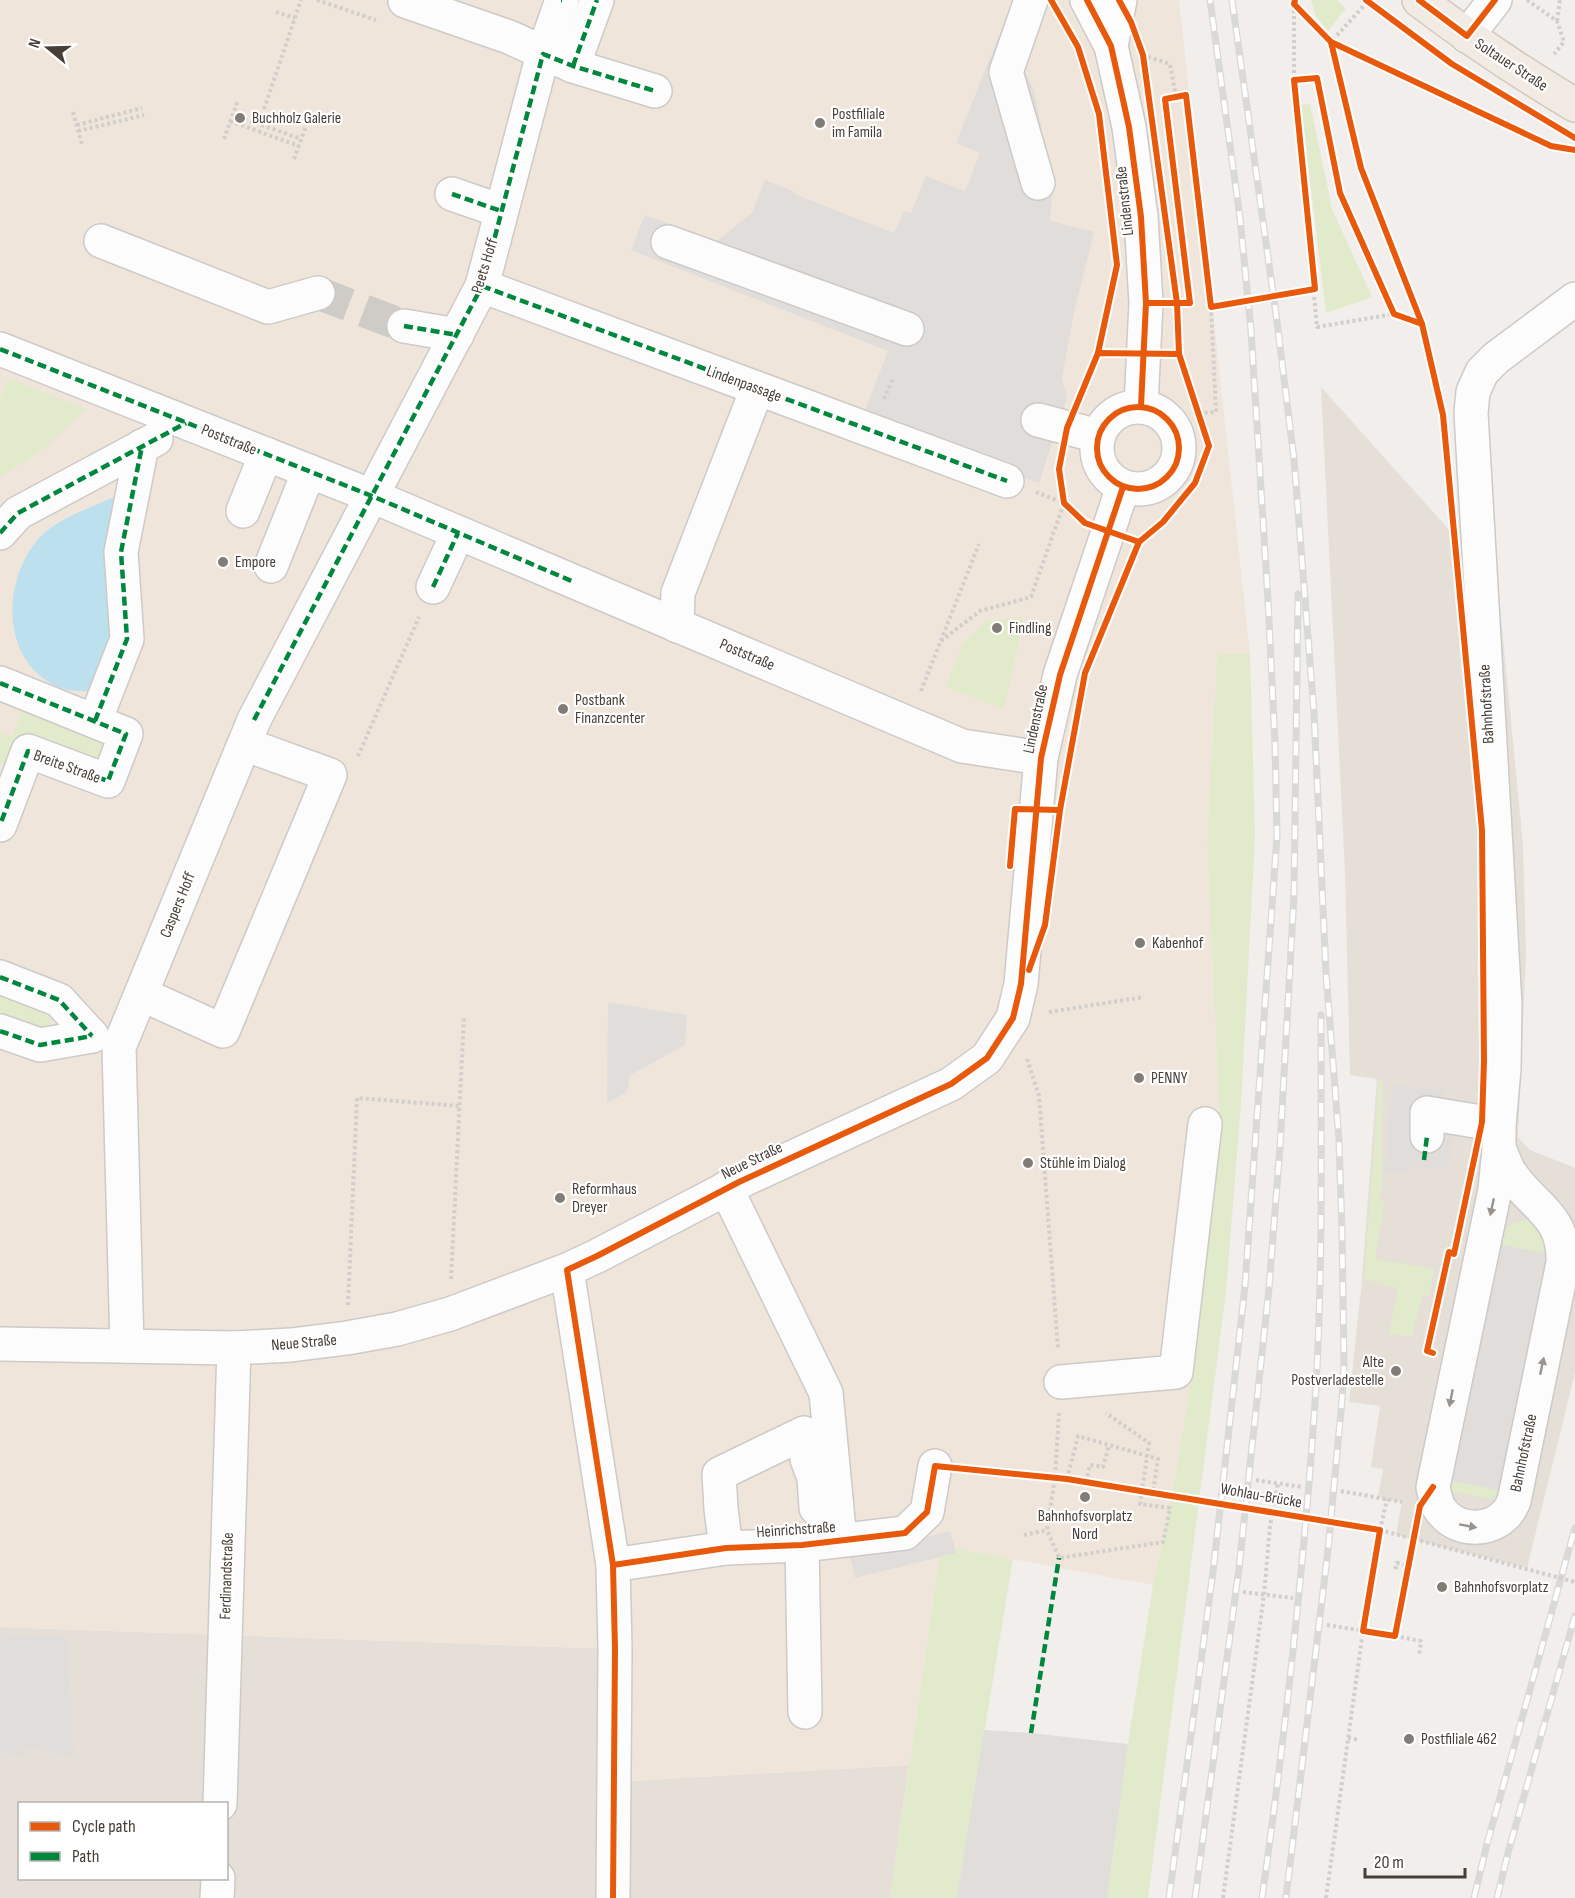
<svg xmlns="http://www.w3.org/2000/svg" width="1575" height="1898" font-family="'Sofia Sans Condensed',sans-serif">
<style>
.residential{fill:#e5dfd8;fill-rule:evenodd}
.commercial{fill:#f0e5db}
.green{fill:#e2eacc}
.parking{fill:#e0dddb}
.water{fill:#bce0ee}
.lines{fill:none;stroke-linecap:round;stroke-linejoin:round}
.minor-tunnel{stroke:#cfcbc7;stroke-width:33;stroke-dasharray:33 16;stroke-linecap:butt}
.minor-casing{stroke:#cdcac7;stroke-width:36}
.major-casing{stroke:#d3c8b9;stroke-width:36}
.path{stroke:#d1cecb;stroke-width:4;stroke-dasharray:3 3;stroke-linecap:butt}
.minor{stroke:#fdfcfc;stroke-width:33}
.major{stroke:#f1ebe4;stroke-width:33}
.rail-casing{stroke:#d9d9d8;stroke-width:7}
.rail{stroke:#fff;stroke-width:4.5;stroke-dasharray:14;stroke-linecap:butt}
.path-bridge{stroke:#d1cecb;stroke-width:4;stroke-dasharray:3 3;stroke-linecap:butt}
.quiet{stroke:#00873e;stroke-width:4.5;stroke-dasharray:9 4.5;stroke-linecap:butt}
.cycleway-casing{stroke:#fff;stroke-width:10}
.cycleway{stroke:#e8590c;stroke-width:6}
.oneway{fill:#999490}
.poi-dot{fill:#827c76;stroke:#fff;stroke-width:2}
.labels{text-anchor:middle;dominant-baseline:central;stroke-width:4.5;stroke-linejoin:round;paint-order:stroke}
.street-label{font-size:16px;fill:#473f37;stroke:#fff}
.poi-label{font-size:16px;fill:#473f37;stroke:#fff;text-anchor:start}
</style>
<rect width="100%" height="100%" fill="#f1eeeb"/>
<g class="residential">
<polygon points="1321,387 1460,542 1493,535 1523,845 1526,953 1518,1137 1530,1150 1575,1168 1575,1373 1527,1568 1396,1535 1402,1502 1378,1497 1383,1469 1371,1467 1380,1406 1349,1402 1362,1279 1377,1079 1350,1075 1345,872"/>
<path d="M0 1627 615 1649 614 1782 909 1765 890 1898H0ZM20 1804H226V1878H20Z"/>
</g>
<polygon class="commercial" points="0,0 1179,0 1250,654 1217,654 1207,842 1219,1103 1196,1350 1170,1508 1153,1585 941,1546 909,1765 614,1782 615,1649 0,1627"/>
<g class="green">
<polygon points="1311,0 1336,0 1346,8 1328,31 1316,16"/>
<polygon points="1310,104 1332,209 1372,297 1326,313 1301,105"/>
<polygon points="8,378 86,409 41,451 0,477 0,399"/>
<polygon points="1024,617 1004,709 946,687 962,644 986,621"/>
<polygon points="1217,654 1250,654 1255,836 1241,1104 1226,1291 1148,1898 1107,1898 1128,1744 1153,1585 1170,1508 1196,1350 1219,1103 1207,842"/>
<polygon points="26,702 116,737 103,770 12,770 0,764 0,733 12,737"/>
<polygon points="0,983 57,1006 46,1033 0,1014"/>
<polygon points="1379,1079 1383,1080 1382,1185 1380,1200 1385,1202 1375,1259 1434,1269 1429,1296 1422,1295 1412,1337 1389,1334 1398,1288 1364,1279"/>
<path d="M1526 1220 1534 1222 1542 1226 1551 1255 1531 1251 1482 1486 1503 1491 1496 1500 1451 1491 1448 1487 1449 1480 1469 1484 1518 1248 1498 1244C1504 1229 1510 1222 1526 1220Z"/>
<polygon points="941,1546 1013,1559 957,1898 890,1898"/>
</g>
<g class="parking">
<polygon points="999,35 1005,46 1022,64 1034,90 1053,187 1050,221 1094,232 1074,312 1062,378 1067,398 1039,483 861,421 888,351 631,250 645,215 717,241 752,213 765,180 795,192 794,194 894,233 904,211 911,213 926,176 965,191 980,153 956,143"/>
<polygon points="608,1002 687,1015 685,1045 630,1075 627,1092 607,1103"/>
<polygon points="1393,1085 1444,1090 1440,1122 1453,1124 1448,1170 1408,1166 1407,1174 1384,1172"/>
<polygon points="1498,1244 1551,1255 1503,1491 1449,1480"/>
<polygon points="950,1531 956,1553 855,1578 850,1556"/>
<polygon points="0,1633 67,1637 74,1756 25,1748 22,1756 0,1752"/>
<polygon points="984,1730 1031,1733 1128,1744 1107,1898 957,1898"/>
</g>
<path class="water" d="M118 495 115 647 98 692C86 691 72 692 61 688 0 664 0 580 41 536 58 518 96 506 118 495Z"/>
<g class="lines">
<polyline class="minor-tunnel" points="318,293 404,326"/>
<defs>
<g id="minor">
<polyline points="1031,0 1006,72 1038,183"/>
<polyline points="1087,0 1111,46 1129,127 1141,217 1146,303 1141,406"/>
<polyline points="405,1 509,37 573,66 655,91"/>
<polyline points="1467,36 1495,0"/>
<polyline points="1111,46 1120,0"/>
<polyline points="573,66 597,0"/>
<polyline points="452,194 501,211"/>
<polyline points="101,241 268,307 318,293"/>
<polyline points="668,242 907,329"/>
<polyline points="482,286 1007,481"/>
<polyline points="404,326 457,335"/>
<polyline points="0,349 372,496 962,746 1041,758"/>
<circle cx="1138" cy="448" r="41"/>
<polyline points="1038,420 1098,436"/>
<polyline points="243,511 266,454"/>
<polyline points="0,533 18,513 156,439"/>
<polyline points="271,566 309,471"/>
<polyline points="433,587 458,533"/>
<polyline points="677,626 678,593 757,389"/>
<polyline points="0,683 126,734 108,781 28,751 0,825"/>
<polyline points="95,721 127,639 121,552 142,446"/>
<polyline points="0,977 59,1000 92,1036"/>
<polyline points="141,994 223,1031 330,775 244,744"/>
<polyline points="0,1031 40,1045 92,1036"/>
<polyline points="1427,1136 1427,1113 1499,1125"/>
<path d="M1499 1149C1503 1156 1505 1164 1509 1171 1531 1207 1565 1213 1563 1263L1514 1501C1512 1505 1510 1510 1507 1513 1491 1532 1459 1532 1443 1513 1436 1506 1435 1496 1433 1487L1495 1190 1499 1149V1125L1504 1069 1505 1005 1471 413 1473 392 1482 372 1496 358 1575 299"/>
<polyline points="726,1188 826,1393 840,1540"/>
<polyline points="567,1270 613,1565 615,1649 613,1898"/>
<polyline points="0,1344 234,1348 291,1345 347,1338 397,1329 450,1314 567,1270 597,1256 739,1182 951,1084 987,1058 1013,1018 1021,984 1041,758 1060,675 1123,487"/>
<polyline points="127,1346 119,1047 254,720 482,286 543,54 562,0"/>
<polyline points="1061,1382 1176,1372 1205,1124"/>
<polyline points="807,1459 814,1478 816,1508"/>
<polyline points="802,1545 805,1712"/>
<polyline points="726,1548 721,1509 719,1474 804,1433"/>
<polyline points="613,1565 726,1548 802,1545 905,1533 927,1512 935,1466"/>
<polyline points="220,1804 234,1348"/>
<polyline points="217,1898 218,1878"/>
</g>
<path id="major" d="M1419 0C1469 38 1521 73 1575 105"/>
</defs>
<use href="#minor" class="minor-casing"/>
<use href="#major" class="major-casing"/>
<g class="path">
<polyline points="317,0 376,20"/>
<polyline points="1295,0 1294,4 1331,42 1368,1"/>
<polyline points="1366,0 1389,17"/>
<polyline points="1527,0 1557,21 1564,42 1554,54"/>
<polyline points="1294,4 1294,80 1317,327 1394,314 1422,324 1437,391"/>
<polyline points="276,12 295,18"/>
<polyline points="1557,21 1560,0"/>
<polyline points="1148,57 1170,64 1176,96"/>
<polyline points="1294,80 1317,78 1340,193 1394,314"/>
<polyline points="264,109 301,0"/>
<polyline points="73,112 82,145"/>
<polyline points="233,115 301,139"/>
<polyline points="230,121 299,146"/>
<polyline points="77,125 142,108"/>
<polyline points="78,131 144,115"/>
<polyline points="224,139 238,100"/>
<polyline points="294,159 306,126"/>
<polyline points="1180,303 1190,303 1165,99 1186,95 1211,307 1216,412 1199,413"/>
<polyline points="1098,353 1110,298"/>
<polyline points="1080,396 1098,353 1109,353"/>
<polyline points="884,399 893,378"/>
<polyline points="1036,492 1064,503 1078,516"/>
<polyline points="1142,539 1163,522 1195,483 1209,446 1179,356"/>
<polyline points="941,641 980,611 1031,597 1064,503 1059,469 1060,460"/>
<polyline points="921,691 979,544"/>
<polyline points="358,756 419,617"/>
<polyline points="1049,1012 1144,997"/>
<polyline points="1027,1059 1039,1096 1058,1349"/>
<polyline points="451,1279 464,1016"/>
<polyline points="348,1305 357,1098 460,1106"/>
<polyline points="1059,1413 1055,1477 1047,1530 1059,1558 1163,1542 1170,1508 1140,1504 1149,1443 1106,1413"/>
<polyline points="968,1469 1055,1477 1137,1490"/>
<polyline points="1067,1479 1078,1436 1158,1459 1153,1492"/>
<polyline points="1256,1480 1302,1487"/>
<polyline points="1086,1482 1090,1465 1103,1467 1109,1445"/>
<polyline points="1341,1491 1402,1502"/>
<polyline points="1024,1535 1047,1530"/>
<polyline points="1395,1569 1397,1563 1409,1566"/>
<polyline points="1243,1592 1293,1598"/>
<polyline points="1327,1625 1395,1636 1416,1531"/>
<polyline points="1395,1636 1421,1641 1419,1656"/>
<polyline points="1348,1738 1359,1740"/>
<polyline points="1223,1898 1264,1595 1270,1526 1278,1483"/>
<polyline points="1326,1898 1363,1631 1377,1544 1387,1499"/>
</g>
<use href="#minor" class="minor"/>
<use href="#major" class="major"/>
<defs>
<g id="rail">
<polyline points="1232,0 1276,314 1294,459 1314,713 1326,973 1339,1140 1342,1231 1344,1366 1342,1400 1328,1550 1286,1898"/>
<polyline points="1169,1898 1213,1572 1245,1286 1277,836 1275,744 1268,600 1251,330 1240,218 1210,0"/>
<polyline points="1195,1898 1239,1568 1269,1288 1280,1147 1294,895 1298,594"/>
<path d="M1262 1898C1286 1728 1305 1558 1316 1387 1323 1263 1321 1139 1321 1015"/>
<polyline points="1474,1898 1487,1844 1575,1528"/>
<polyline points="1497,1898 1509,1849 1575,1616"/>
</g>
</defs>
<use href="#rail" class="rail-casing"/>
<use href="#rail" class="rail"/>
<polyline class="path-bridge" points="1137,1490 1380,1530 1575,1582"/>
<g class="quiet">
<polyline points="561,0 562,0"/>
<polyline points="573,66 597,0"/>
<polyline points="452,194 501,211"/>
<polyline points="482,286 1007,481"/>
<polyline points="404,326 457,335"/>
<polyline points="0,349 372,496 574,582"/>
<polyline points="0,533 18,513 186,423"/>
<polyline points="433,587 458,533"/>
<polyline points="0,683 126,734 108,781 28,751 0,825"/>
<polyline points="254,720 482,286 543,54 573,66 655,91"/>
<polyline points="95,721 127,639 121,552 142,446"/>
<polyline points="0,977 59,1000 92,1036"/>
<polyline points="0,1031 40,1045 92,1036"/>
<polyline points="1424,1160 1427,1136"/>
<polyline points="1031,1733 1059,1558"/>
</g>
<defs>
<g id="cycleway">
<polyline points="1051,0 1078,47 1099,114 1117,265 1098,353"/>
<polyline points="1087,0 1111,46 1129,127 1141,217 1146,303 1141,406"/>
<polyline points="1119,0 1131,22 1143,55 1177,303 1179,354 1209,446 1195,483 1163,522 1139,542 1085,523 1064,503 1059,469 1067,428 1098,353 1179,354"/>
<polyline points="1295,0 1294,4 1331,42 1551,146 1575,150"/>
<polyline points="1366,0 1452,64 1575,138"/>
<polyline points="1419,0 1467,36 1495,0"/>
<polyline points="1331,42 1361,168 1422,324 1443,415 1482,830 1484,1061 1482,1122 1454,1254 1449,1252 1427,1351 1433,1353"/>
<polyline points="1146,303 1190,303 1165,99 1186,95 1211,307 1315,289 1294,80 1317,78 1340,193 1394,314 1422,324"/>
<circle cx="1138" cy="448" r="41"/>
<polyline points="1060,810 1085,673 1139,542"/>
<polyline points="1010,866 1015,809 1060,810 1045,925 1029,970"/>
<polyline points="613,1565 726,1548 802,1545 905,1533 927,1512 935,1466 1067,1479 1380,1530 1363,1631 1395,1636 1420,1506 1433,1487"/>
<polyline points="613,1898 615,1649 613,1565 567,1270 597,1256 739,1182 951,1084 987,1058 1013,1018 1021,984 1041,758 1060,675 1123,487"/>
</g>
</defs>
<use href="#cycleway" class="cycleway-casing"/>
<use href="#cycleway" class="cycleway"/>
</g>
<defs><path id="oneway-solid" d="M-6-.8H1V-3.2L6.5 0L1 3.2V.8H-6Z" transform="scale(1.5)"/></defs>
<g class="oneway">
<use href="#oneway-solid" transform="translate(1492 1207) rotate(102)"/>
<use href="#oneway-solid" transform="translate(1542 1366) rotate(-78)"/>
<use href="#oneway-solid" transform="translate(1451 1398) rotate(101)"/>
<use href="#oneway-solid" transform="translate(1468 1526) rotate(10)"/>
</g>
<g class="poi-dot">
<circle cx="240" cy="118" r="6"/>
<circle cx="820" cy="123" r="6"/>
<circle cx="223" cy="562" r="6"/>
<circle cx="997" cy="628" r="6"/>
<circle cx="563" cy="709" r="6"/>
<circle cx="1140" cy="943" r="6"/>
<circle cx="1139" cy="1078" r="6"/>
<circle cx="1028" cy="1163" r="6"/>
<circle cx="560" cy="1198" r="6"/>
<circle cx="1396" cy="1371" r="6"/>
<circle cx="1085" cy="1497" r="6"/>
<circle cx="1442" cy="1587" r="6"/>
<circle cx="1409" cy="1739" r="6"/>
</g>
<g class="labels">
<g class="street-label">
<text transform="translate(1511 65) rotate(33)">Soltauer Straße</text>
<text transform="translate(1125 201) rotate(-96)">Lindenstraße</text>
<text transform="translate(485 266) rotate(-73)">Peets Hoff</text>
<text transform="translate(744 384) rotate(20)">Lindenpassage</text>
<text transform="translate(229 440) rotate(22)">Poststraße</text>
<text transform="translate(747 655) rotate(23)">Poststraße</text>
<text transform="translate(1487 704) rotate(-93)">Bahnhofstraße</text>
<text transform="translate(1036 719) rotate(-78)">Lindenstraße</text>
<text transform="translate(67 767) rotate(20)">Breite Straße</text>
<text transform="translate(178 905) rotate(-68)">Caspers Hoff</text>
<text transform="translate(752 1161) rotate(-26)">Neue Straße</text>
<text transform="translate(304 1343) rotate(-5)">Neue Straße</text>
<text transform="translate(1524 1453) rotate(-78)">Bahnhofstraße</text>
<text transform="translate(1261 1496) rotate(10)">Wohlau-Brücke</text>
<text transform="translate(796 1530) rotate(-4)">Heinrichstraße</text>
<text transform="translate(227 1576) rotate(-88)">Ferdinandstraße</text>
</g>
<g class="poi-label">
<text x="832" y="114">Postfiliale<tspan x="832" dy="18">im Famila</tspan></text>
<text x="252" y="118">Buchholz Galerie</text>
<text x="235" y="562">Empore</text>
<text x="1009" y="628">Findling</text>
<text x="575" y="700">Postbank<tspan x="575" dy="18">Finanzcenter</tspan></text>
<text x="1152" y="943">Kabenhof</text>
<text x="1151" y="1078">PENNY</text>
<text x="1040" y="1163">Stühle im Dialog</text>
<text x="572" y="1189">Reformhaus<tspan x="572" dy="18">Dreyer</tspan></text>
<text x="1384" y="1362" text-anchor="end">Alte<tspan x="1384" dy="18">Postverladestelle</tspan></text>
<text x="1085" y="1516" text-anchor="middle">Bahnhofsvorplatz<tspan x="1085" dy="18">Nord</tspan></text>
<text x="1454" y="1587">Bahnhofsvorplatz</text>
<text x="1421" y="1739">Postfiliale 462</text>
</g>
</g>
<rect x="18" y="1802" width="210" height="78" fill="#ffffff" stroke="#b5b2af" stroke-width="1.5"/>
<rect x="30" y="1822" width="30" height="9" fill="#e8590c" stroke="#b5b2af" stroke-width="1.5"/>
<text x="72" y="1832" font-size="18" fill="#473f37">Cycle path</text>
<rect x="30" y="1852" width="30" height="9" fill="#00873e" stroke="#b5b2af" stroke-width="1.5"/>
<text x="72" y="1862" font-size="18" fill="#473f37">Path</text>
<g transform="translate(48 48) rotate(289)" stroke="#ffffff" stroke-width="4.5" paint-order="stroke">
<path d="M0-4.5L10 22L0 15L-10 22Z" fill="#473f37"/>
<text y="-9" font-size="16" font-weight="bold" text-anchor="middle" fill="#473f37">N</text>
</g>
<path d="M1365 1868v9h100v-9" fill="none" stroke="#473f37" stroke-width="3"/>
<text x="1374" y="1868" font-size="18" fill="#473f37" stroke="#ffffff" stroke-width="4.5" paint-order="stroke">20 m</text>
</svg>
